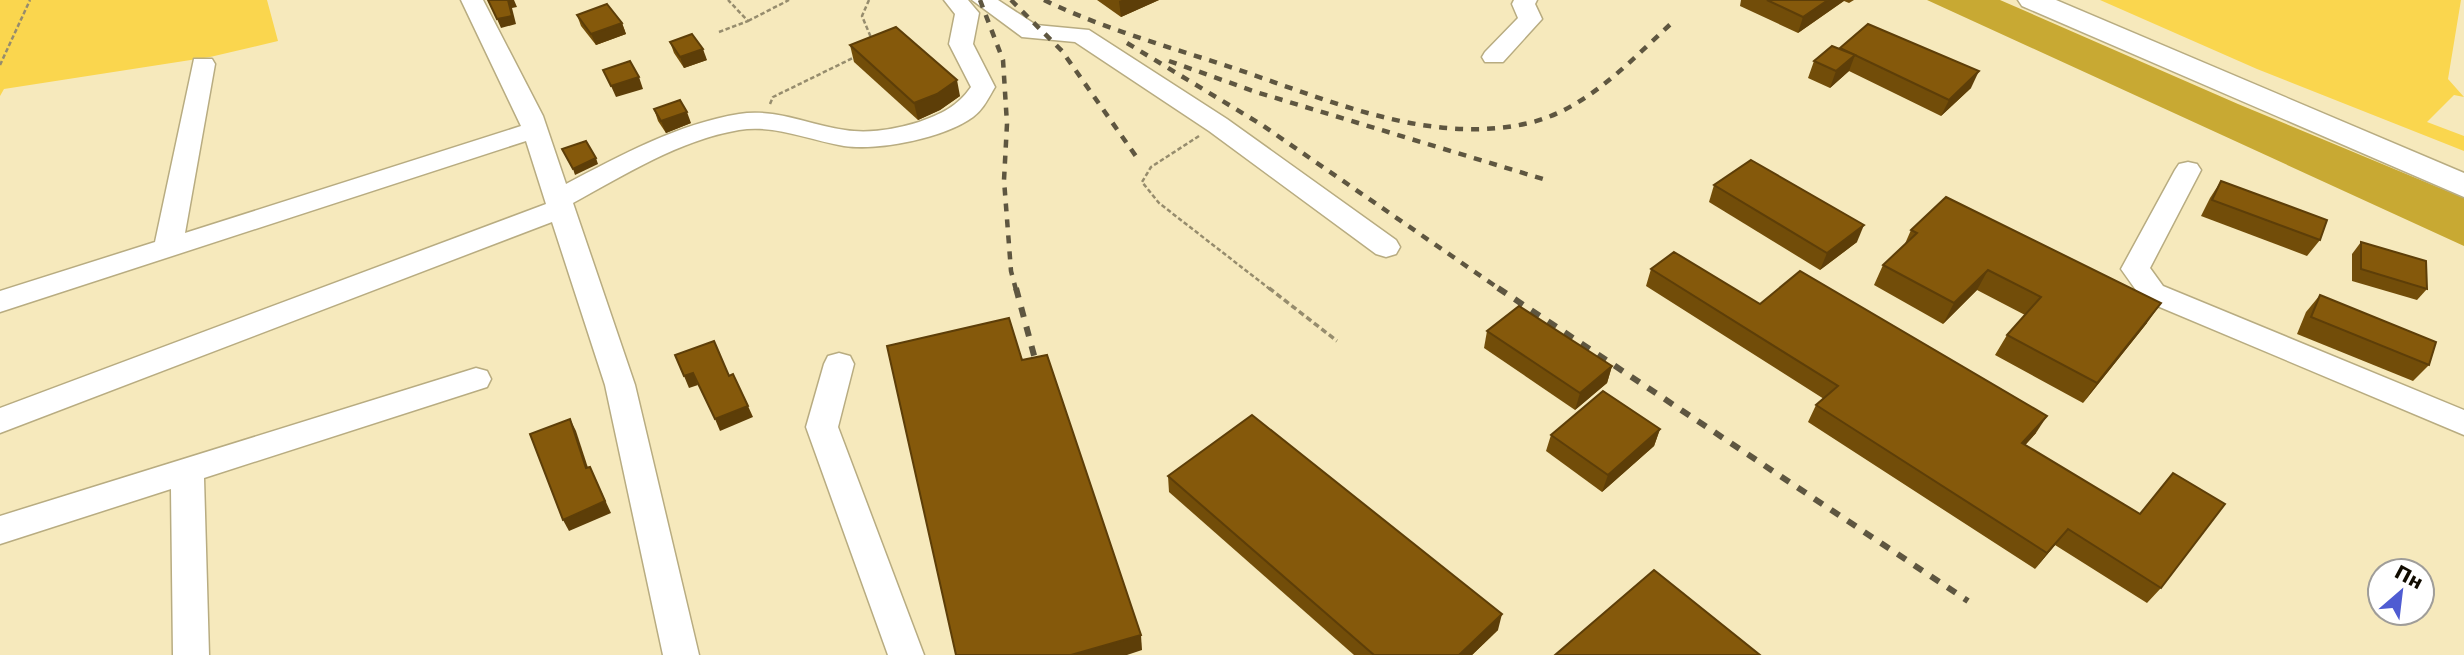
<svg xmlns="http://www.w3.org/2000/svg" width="2464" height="655" font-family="'DejaVu Sans',sans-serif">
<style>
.green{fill:#fad64e}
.forest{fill:#c8a933}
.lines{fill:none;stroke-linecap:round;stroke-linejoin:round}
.minor-casing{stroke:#b8ac81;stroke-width:3}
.major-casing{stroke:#b8ac81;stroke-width:3}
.path-far1{stroke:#968c6d;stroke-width:2.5;stroke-dasharray:4.5 2.5;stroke-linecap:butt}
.path{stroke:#968c6d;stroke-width:3.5;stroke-dasharray:6 3.5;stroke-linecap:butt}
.minor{fill:#fff;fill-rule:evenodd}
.major{fill:#fff;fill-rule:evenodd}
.rail-far1{stroke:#5e5640;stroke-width:4.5;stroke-dasharray:8 8;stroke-linecap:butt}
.rail{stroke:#5e5640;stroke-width:6;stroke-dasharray:10 10;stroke-linecap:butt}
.wall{fill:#724d09}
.shaded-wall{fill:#5d3e08}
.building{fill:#85590b;stroke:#5d3e08;stroke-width:2}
</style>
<rect width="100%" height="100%" fill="#f6e9bc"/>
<g class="green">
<polygon points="0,0 267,0 278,41 210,57 4,89 0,96"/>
<polygon points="2100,0 2461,0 2448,79 2464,97 2454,95 2427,122 2464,136 2464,151 2257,69"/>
</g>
<polygon class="forest" points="1927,0 2000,0 2238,104 2464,198 2464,246"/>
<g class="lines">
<defs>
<g id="minor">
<path d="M461 0H483L543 116 566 184C621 155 678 124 739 114 775 108 810 125 845 130 869 134 896 129 919 122 941 114 957 107 971 87L949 44 955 14 944 0H968L979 13 973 44 995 87C989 97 983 110 973 117 944 138 879 151 844 146 809 140 774 124 739 130 680 140 624 175 573 203L635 385 699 655H663L605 385 552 222 0 433V408L546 204 526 141 0 312V291L155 242 194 59H212L215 64 185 233 521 126Z"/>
<polygon points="972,0 998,0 1036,25 1089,30 1227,119 1396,240 1400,247 1396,254 1386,257 1376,254 1209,131 1075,42 1022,37"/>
<polygon points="1514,0 1537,0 1535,4 1542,19 1503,62 1485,62 1482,57 1485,52 1518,18 1512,4"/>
<polygon points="2188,162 2197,164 2201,170 2150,268 2163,286 2464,410 2464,435 2143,300 2121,269 2175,170 2179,164"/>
<polygon points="839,353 850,356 854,364 838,427 924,655 888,655 806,427 824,364 828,356"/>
<polygon points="476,368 487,371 491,379 487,387 204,478 209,655 173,655 171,489 0,544 0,516"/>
</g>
<polygon id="major" points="2018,0 2056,0 2464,173 2464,197 2022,6"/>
</defs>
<use href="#minor" class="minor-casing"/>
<use href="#major" class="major-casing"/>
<g class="path-far1">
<polyline points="869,0 862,16 872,40"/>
<polyline points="748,21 789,0"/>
<polyline points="719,32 748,21 728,0"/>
<polyline points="0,65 30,0"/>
<polyline points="770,104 773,97 857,56"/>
<polyline points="1199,136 1151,167 1142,182 1159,203 1271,290"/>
</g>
<polyline class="path" points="1269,288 1337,341"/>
<use href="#minor" class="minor"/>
<use href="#major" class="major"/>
<g class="rail-far1">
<polyline points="980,0 1003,60 1007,124 1004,180 1011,271 1016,290"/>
<polyline points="1011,0 1062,51 1140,162"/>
<path d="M1044 0C1102 28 1163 45 1224 65 1320 96 1426 147 1529 123 1588 109 1632 59 1675 20"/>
<polyline points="1127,43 1262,125 1501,290"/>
<polyline points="1169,61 1256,92 1543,179"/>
</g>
<g class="rail">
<polyline points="1016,288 1039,374"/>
<polyline points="1498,288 1968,601"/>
</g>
</g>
<g class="wall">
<polygon points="1097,0 1159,0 1121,17"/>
<polygon points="1741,0 1854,0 1849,3 1844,1 1798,33 1740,6"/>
<polygon points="577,15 622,23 626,34 596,45 581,26"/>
<polygon points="670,42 707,60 684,68 674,53"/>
<polygon points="850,45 960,96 940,110 918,120 854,62"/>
<polygon points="1840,48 1971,88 1941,116 1849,71 1830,88 1808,78 1814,61 1840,49"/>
<polygon points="654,109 691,123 666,133 658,121"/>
<polygon points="2221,181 2320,240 2307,256 2201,216 2210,198"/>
<polygon points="1714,185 1857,242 1820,270 1709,202"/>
<polygon points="1911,230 2147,323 2083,403 1995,355 2007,335 2025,315 1977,290 1943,324 1874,285 1883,265 1904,246"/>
<polygon points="2361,242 2427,289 2417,300 2352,281 2352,254"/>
<polygon points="1651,269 1760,304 2036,433 2025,445 2161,588 2147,603 2055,545 2035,569 1808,422 1816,405 1824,399 1646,286"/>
<polygon points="2320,295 2429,365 2413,381 2297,334 2306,312"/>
<polygon points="1487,331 1612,366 1607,383 1575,410 1484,348"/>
<polygon points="1660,429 1654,446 1602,492 1546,451 1551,435"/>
<polygon points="1168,476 1498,630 1472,655 1354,655 1169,492"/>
</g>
<g class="shaded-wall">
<polygon points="508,0 514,0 517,7 512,8 516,24 501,28 497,19"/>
<polygon points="1122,0 1159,0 1121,17 1119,1"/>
<polygon points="1828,0 1845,0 1798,33 1803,17"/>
<polygon points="622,23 626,34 596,45 591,34"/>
<polygon points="703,49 707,60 684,68 680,57"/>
<polygon points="1855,55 1849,71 1830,88 1836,71"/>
<polygon points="1979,71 1971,88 1941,116 1949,100"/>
<polygon points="639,77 643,89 616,97 611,86"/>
<polygon points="957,80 960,96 940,110 918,120 914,103"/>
<polygon points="687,112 691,123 666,133 661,121"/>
<polygon points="596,158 598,164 575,175 573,169"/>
<polygon points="1864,225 1857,242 1820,270 1827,253"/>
<polygon points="1988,270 1977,290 1943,324 1954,303"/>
<polygon points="2161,303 2147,323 2083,403 2097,383"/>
<polygon points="1612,366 1607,383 1575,410 1580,393"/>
<polygon points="693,373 698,385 689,388 684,376"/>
<polygon points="748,406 753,417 720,431 715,419"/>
<polygon points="2047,416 2036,433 2012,460 2022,443"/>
<polygon points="570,419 576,431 592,480 586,468"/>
<polygon points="1660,429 1654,446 1602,492 1608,475"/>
<polygon points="590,467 611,513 569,531 563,520"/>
<polygon points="2068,529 2055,545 2035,569 2047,553"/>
<polygon points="1502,614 1498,630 1472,655 1459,655"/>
<polygon points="1141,635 1142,650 1127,655 1071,655"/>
</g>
<g class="building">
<polygon points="488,0 508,0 512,16 497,19"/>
<polygon points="1767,0 1828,0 1803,17"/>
<polygon points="607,4 622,23 591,34 577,15"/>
<polygon points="1868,24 1979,71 1949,100 1840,48"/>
<polygon points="896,27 957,80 937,94 914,103 850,45"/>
<polygon points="692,34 703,49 680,57 670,42"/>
<polygon points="1832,46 1855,55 1836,71 1814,61"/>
<polygon points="630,61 639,77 611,86 603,70"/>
<polygon points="680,100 687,112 661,121 654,109"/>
<polygon points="586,141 596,158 573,169 562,149"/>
<polygon points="1751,160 1864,225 1827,253 1714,185"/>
<polygon points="2221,181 2327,220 2320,240 2212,200"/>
<polygon points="1946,197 2161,303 2097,383 2007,335 2041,297 1988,270 1954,303 1883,265 1917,233 1911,230"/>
<polygon points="2361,242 2426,261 2427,289 2361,269"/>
<polygon points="1674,252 1760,304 1800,271 2047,416 2022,443 2140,514 2173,473 2225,504 2161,588 2068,529 2047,553 1816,405 1838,386 1651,269"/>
<polygon points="2320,295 2436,342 2429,365 2311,317"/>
<polygon points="1519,306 1612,366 1580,393 1487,331"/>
<polygon points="1009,318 1022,360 1047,355 1141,635 1071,655 956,655 887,346"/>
<polygon points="714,341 729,376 733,374 748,406 715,419 693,373 684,376 675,355"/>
<polygon points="1603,391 1660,429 1608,475 1551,435"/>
<polygon points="1252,415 1502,614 1459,655 1374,655 1168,476"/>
<polygon points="570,419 586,468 590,467 605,501 563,520 530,434"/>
<polygon points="1654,570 1760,655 1555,655"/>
</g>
<g transform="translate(2401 592) rotate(28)"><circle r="33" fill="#ffffff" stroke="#9f9d99" stroke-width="2"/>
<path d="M0-5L12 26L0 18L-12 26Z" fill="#4f5cd2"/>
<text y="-10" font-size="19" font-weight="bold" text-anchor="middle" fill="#100b00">Пн</text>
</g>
</svg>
